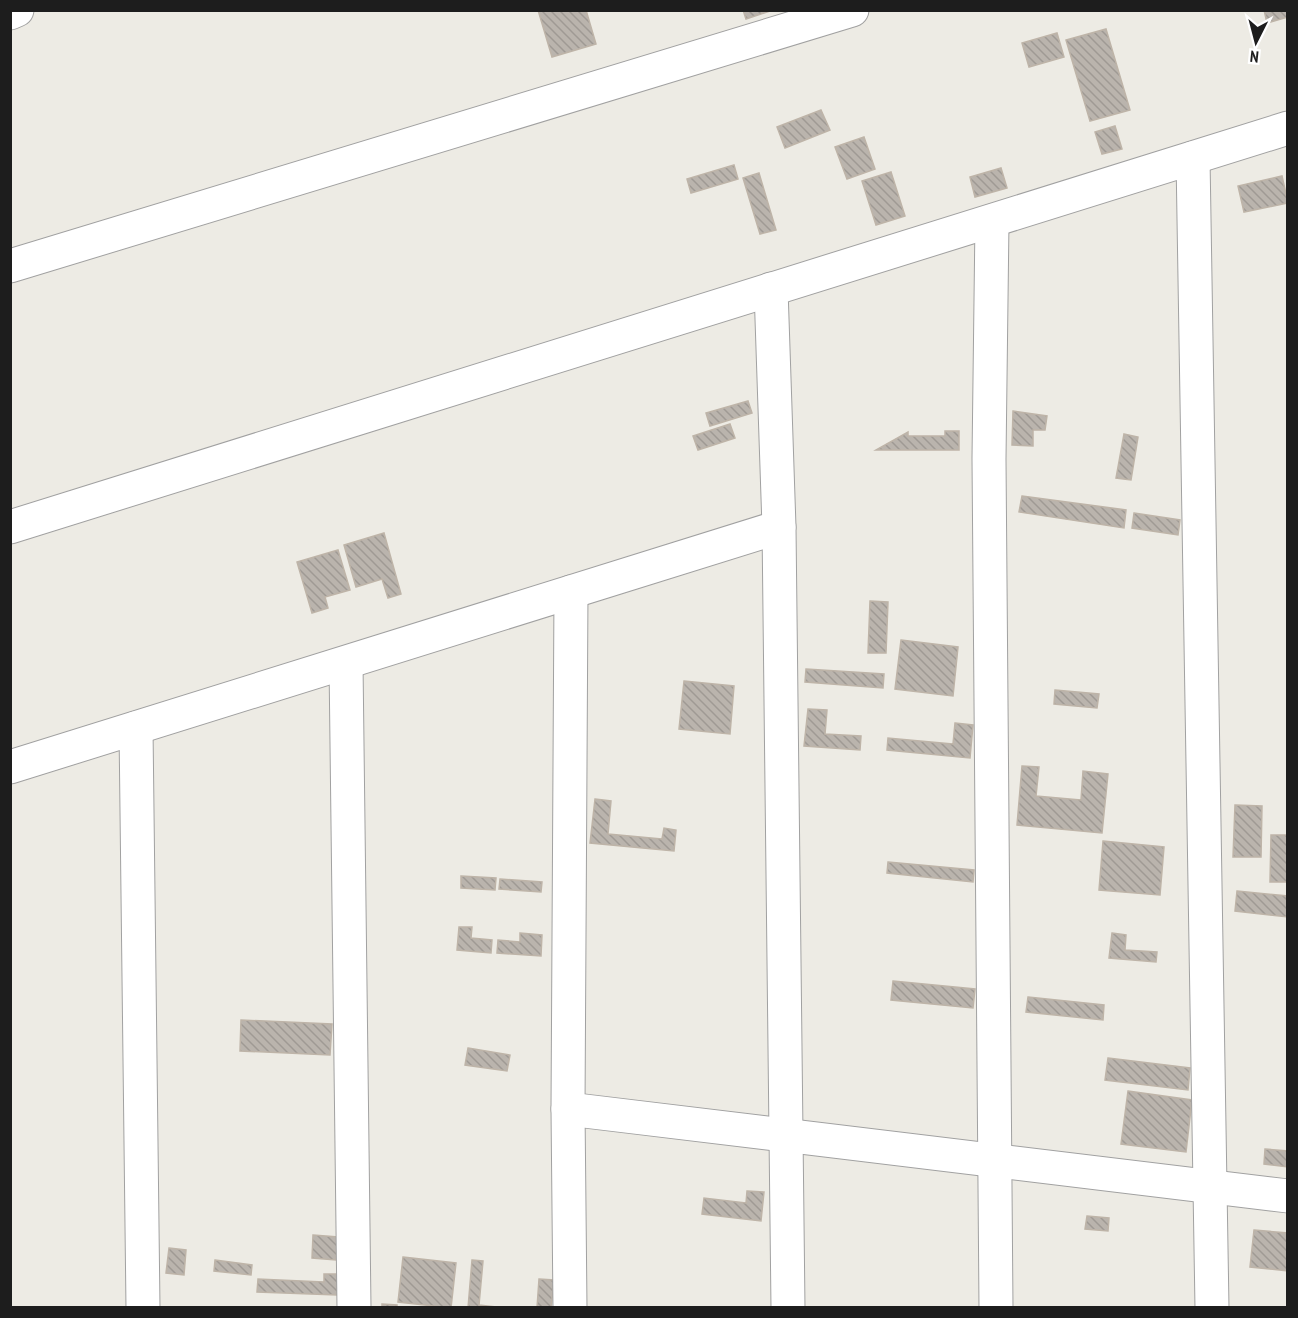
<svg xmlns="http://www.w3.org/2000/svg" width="1298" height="1318" font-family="'PT Sans Narrow',sans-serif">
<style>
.building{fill:url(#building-back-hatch);stroke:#beb4a8;stroke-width:1.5}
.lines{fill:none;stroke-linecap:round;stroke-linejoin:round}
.minor-casing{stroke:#a1a1a1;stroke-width:35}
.minor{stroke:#fff;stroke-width:33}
</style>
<defs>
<pattern id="building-back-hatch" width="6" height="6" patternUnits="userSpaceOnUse" patternTransform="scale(1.5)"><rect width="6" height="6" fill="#bab4ad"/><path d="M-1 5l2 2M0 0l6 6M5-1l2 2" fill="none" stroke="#9f9a94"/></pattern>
</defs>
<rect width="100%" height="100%" fill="#edebe4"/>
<g class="building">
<polygon points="538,10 586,10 596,44 552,57"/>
<polygon points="743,10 773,10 746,19"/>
<polygon points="1264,10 1288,10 1288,17 1267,23"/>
<polygon points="1106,29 1130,110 1090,121 1066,40"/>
<polygon points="1057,33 1064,57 1029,67 1022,43"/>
<polygon points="821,110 830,130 785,148 777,127"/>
<polygon points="1115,126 1122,149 1102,154 1095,132"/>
<polygon points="864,137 875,169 847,179 835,147"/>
<polygon points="734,165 738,179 691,193 687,179"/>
<polygon points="1001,168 1007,188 975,197 970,177"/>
<polygon points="891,172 905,216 876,225 862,181"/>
<polygon points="759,173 776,230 760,234 743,178"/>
<polygon points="1282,176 1288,203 1244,212 1238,186"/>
<polygon points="748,401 752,413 710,426 706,413"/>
<polygon points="1013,411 1047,416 1045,430 1033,430 1033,446 1012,445"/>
<polygon points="730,424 735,438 698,450 693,436"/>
<polygon points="945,431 959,431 959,450 876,450 908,432 908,436 945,436"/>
<polygon points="1124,434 1138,437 1131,480 1116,478"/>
<polygon points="1022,496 1126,510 1124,528 1019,512"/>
<polygon points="1134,513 1180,520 1178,535 1132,528"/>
<polygon points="384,533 401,594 388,598 382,579 356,587 344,545"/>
<polygon points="338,550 350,590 325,597 328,608 312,613 297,562"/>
<polygon points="870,601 888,602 886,653 868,653"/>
<polygon points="901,640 958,647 953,696 895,689"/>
<polygon points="806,669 884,674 883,688 805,682"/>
<polygon points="684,681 734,686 730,734 679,729"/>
<polygon points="1055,690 1099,694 1097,708 1054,704"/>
<polygon points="808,709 827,710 825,734 861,736 860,750 804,746"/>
<polygon points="955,723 973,725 970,758 887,750 888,738 953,744"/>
<polygon points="1022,766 1039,767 1036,796 1081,800 1083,771 1108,774 1102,833 1017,825"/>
<polygon points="595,799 611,801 608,834 662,839 664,828 676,830 674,851 590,843"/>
<polygon points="1235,805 1262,806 1261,857 1233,857"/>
<polygon points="1271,835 1288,835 1288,882 1270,882"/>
<polygon points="1103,841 1164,847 1160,895 1099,890"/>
<polygon points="888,862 974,870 973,882 887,873"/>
<polygon points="461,876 496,878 495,890 461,888"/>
<polygon points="500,879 542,882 541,892 499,889"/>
<polygon points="1237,891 1288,896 1288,917 1235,911"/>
<polygon points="459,927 472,927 471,938 492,940 491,953 457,950"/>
<polygon points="520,933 542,935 541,956 497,953 498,940 520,942"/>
<polygon points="1112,933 1126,935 1125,950 1157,952 1156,962 1109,958"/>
<polygon points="893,981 975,989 973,1008 891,1000"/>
<polygon points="1028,997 1104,1005 1103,1020 1026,1012"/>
<polygon points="241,1020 332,1024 330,1055 240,1051"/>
<polygon points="468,1048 510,1055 507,1071 465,1065"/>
<polygon points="1108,1058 1190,1068 1188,1090 1105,1080"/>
<polygon points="1128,1091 1192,1100 1186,1152 1121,1144"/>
<polygon points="1265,1149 1288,1151 1288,1167 1264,1164"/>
<polygon points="747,1191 764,1192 761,1221 702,1214 704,1198 746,1203"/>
<polygon points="1087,1216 1109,1218 1108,1231 1085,1229"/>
<polygon points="1254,1230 1288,1233 1288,1271 1250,1267"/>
<polygon points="313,1235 338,1237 336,1260 312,1258"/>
<polygon points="169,1248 186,1250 184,1275 166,1273"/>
<polygon points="403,1257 456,1263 451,1308 398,1302"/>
<polygon points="215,1260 252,1265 251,1275 214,1271"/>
<polygon points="472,1260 483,1261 479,1305 505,1308 468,1308"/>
<polygon points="324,1274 338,1274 337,1295 257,1292 258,1279 324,1282"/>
<polygon points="539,1279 554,1280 551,1308 537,1308"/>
<polygon points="382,1304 397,1305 397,1308 382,1308"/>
</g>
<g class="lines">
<defs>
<g id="minor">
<polyline points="10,13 17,10"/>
<polyline points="1193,158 1212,1308"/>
<polyline points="992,221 989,459 996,1308"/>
<polyline points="10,266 852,10"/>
<polyline points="771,289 779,527 788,1308"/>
<polyline points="10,527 1288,128"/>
<polyline points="346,663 354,1308"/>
<polyline points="136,728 143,1308"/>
<polyline points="10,767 779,527"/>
<polyline points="568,1109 1288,1196"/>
<polyline points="570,1308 568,1109 571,592"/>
</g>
</defs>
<use href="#minor" class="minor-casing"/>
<use href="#minor" class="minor"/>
</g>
<rect width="1298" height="1318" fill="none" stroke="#1d1d1d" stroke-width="24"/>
<g transform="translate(1256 42) rotate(186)" stroke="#ffffff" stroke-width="4.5" paint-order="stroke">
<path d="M0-4.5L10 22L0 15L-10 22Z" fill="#1d1d1d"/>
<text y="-9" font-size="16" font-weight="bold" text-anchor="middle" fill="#1d1d1d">N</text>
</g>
</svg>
